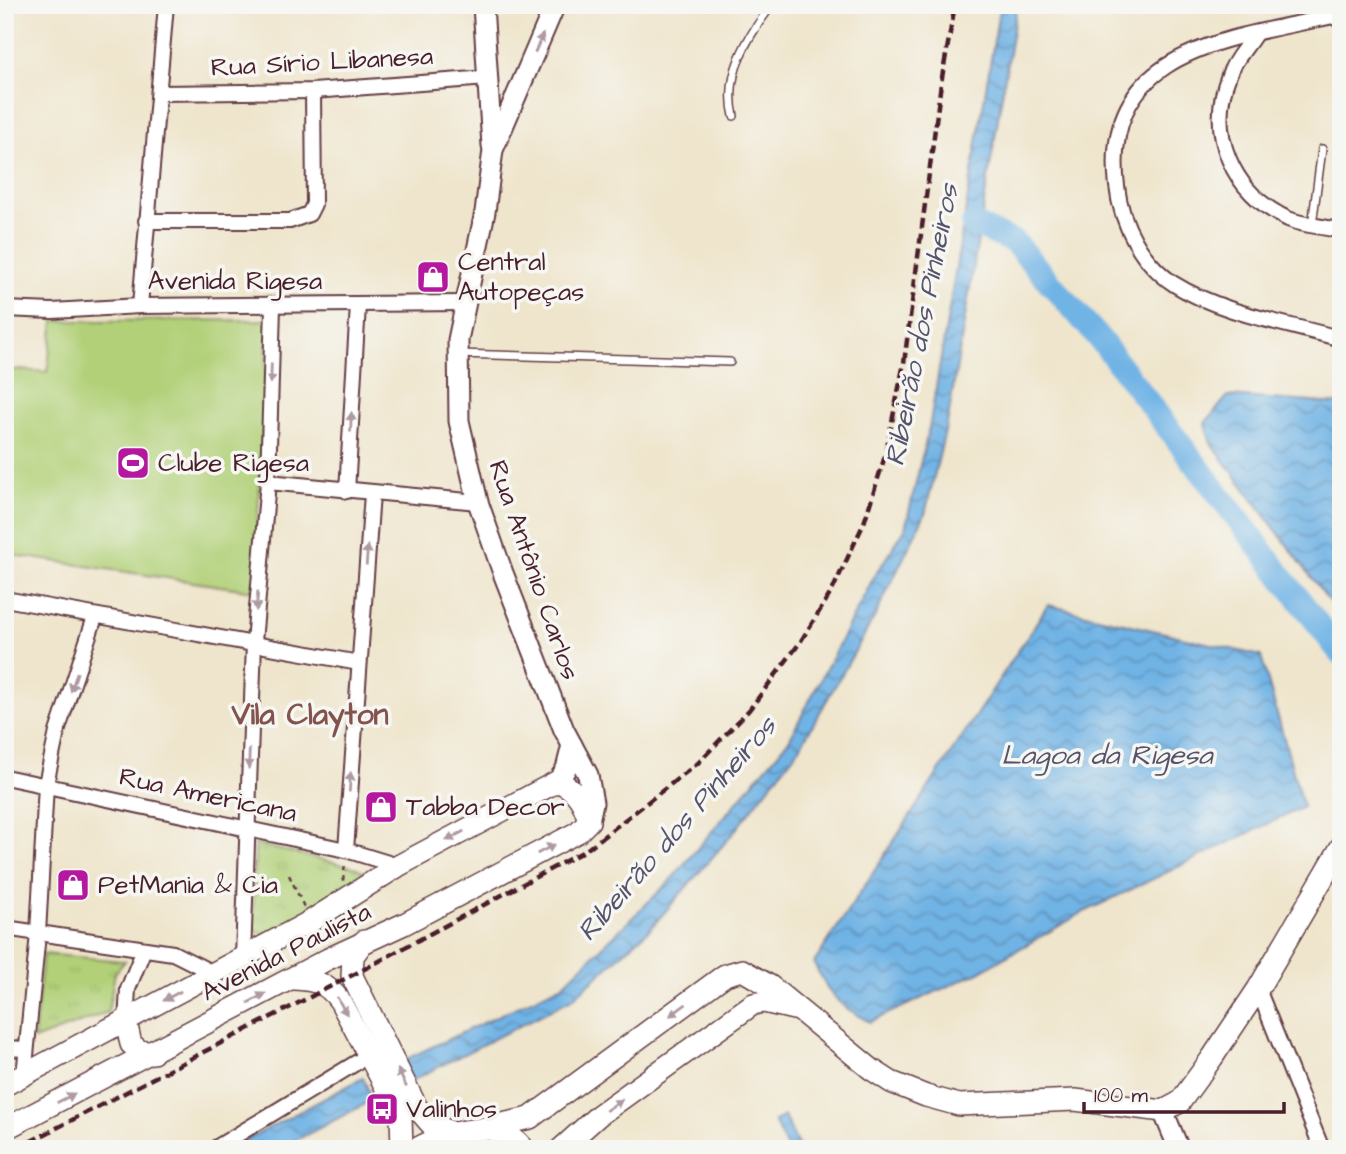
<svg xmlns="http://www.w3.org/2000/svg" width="1346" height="1154" font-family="'Architects Daughter',sans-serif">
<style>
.grass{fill:url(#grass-tufts);stroke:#7e7851;stroke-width:2}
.pitch{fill:#b1d077;stroke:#7e7851;stroke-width:2}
.water{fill:url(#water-waves);stroke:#5d6988;stroke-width:2}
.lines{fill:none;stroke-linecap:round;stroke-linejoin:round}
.river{stroke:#70b3e5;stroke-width:24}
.lane-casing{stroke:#633d43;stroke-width:10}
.street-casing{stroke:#633d43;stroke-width:18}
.secondary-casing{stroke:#633d43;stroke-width:23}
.primary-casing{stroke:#633d43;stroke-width:24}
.path{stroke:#633d43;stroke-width:2.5;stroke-dasharray:5 5;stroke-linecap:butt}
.lane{stroke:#fff;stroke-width:7}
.street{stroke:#fff;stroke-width:14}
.secondary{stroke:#fff;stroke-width:19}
.primary{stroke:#fff;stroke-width:21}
.rail{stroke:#4a1f2b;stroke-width:4.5;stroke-dasharray:10 5;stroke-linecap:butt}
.oneway{fill:#ae9aa0}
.labels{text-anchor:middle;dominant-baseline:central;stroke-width:7;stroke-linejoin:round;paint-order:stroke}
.street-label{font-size:26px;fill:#4a1f2b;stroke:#f6f6f2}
.poi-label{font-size:26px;fill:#4a1f2b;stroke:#f6f6f2;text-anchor:start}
.water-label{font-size:28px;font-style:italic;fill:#57536c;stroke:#f6f6f2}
.quarter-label{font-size:30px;font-weight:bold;fill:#84534e;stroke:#f6f6f2}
</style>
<defs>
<pattern id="grass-tufts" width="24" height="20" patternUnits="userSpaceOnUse" patternTransform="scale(1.75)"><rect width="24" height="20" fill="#b1d077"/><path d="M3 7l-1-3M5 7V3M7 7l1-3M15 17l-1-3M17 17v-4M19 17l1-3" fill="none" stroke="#9ab267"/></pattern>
<pattern id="water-waves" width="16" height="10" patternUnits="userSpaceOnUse" patternTransform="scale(1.75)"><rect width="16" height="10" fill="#70b3e5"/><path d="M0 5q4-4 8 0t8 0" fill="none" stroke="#5e91ba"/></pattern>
</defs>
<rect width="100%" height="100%" fill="#f6f6f2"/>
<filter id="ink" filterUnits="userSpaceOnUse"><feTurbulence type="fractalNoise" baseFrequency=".0143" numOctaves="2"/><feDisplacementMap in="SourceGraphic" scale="14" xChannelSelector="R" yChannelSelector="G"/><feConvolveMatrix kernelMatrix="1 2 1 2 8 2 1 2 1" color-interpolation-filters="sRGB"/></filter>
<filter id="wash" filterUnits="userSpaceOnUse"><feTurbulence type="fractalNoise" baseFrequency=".00686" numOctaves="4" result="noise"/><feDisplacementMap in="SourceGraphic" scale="28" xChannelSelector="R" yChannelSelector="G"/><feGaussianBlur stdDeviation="1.57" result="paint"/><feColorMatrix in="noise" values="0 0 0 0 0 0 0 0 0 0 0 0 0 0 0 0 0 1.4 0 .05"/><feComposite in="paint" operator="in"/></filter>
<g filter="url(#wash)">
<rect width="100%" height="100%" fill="#efe5cc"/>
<g class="grass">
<polygon points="255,844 357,868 365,873 366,883 267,934 258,933 253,928"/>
<polygon points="43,954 125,961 115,973 108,1012 34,1040"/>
<polygon points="484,1138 509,1149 440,1149"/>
</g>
<polygon class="pitch" points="268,320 254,591 5,554 5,369 47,372 54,321"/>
<g class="water">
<polygon points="1000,5 1017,5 948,419 925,514 874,618 800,747 729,838 650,929 572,999 409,1082 398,1063 563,985 670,881 789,740 875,575 905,529 930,423"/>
<polygon points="1228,396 1341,404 1341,617 1211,443 1205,423"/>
<path d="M1048 605 1261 656 1303 807 1084 912 979 972 870 1022C838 1005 829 996 814 963Z"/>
<polygon points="363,1078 373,1100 279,1149 229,1149"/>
<polygon points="784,1116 799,1147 787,1149 774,1121"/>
</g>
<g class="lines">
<polyline class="river" points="973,224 1014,242 1099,338 1341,654"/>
</g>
</g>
<g filter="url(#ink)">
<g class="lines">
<defs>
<g id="lane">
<path d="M734 116C724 75 747 37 772 5"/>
<polyline points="1312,225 1322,149"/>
<polyline points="458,354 730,362"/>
</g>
<g id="street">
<path d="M1341 21 1333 16C1233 39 1100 47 1117 186 1121 224 1142 263 1174 284 1222 314 1287 323 1341 339"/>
<path d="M1255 34C1247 47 1234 60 1229 75 1206 133 1232 193 1288 219 1304 226 1324 226 1341 231"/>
<polyline points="159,93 313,91 488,78"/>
<polyline points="146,221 290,221 309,214 314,204 313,91"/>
<polyline points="140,306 166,5"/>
<polyline points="5,309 52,311 140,306 464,303"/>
<polyline points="268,482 478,502"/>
<polyline points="347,491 358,305"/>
<polyline points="5,599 359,663"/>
<polyline points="5,777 346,850 398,866"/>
<polyline points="346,850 372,494"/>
<polyline points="5,928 173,953 213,973"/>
<polyline points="243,958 254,642 268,482 273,306"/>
<polyline points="1258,989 1322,1149"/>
<polyline points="126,1022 128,989 144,949"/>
<polyline points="5,1048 26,1049"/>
<polyline points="24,1076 38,934 46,784 57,732 95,617"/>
<polyline points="214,1149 369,1055"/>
</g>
<g id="secondary">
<polyline points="483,5 492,146"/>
<polyline points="555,5 493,150 485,212 458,340 459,421 478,502 503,573 564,730 588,775 593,803 589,821"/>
<polyline points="558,781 566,769 572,745"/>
<polyline points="1163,1111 1179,1149"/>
</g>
<g id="primary">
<polyline points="364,941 353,956 352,976 417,1108 431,1124 456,1134"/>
<path d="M294 979C316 980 327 983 340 1001L401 1116 402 1149"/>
<polyline points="126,1022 131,1044 140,1051 153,1053"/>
<path d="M5 1085 311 921 398 866 558 781C577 791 583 800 589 821L578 832 404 924 328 959 5 1129"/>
<polyline points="484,1128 530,1118 725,975 742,970 770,986 871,1069 891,1082 926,1096 959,1105 1075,1100 1163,1111 1180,1102 1212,1058 1258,989 1341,847"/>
<path d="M416 1149C447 1132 498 1115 524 1149"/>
<polyline points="561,1149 599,1115 753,1004 764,1002 794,1009"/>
</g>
</defs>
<use href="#lane" class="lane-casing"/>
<use href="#street" class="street-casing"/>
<use href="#secondary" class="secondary-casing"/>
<use href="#primary" class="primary-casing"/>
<g class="path">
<polyline points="289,875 304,907"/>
<polyline points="343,881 345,864"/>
</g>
<use href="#lane" class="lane"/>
<use href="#street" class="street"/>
<use href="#secondary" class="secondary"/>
<use href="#primary" class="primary"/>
<polyline class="rail" points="16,1149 370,966 586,850 698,763 749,710 799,644 832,591 864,523 885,456 904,363 941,83 955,5"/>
</g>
<defs><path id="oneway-solid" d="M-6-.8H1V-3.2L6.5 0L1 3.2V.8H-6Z" transform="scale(1.75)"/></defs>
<g class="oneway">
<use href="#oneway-solid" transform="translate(539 43) rotate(-66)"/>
<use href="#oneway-solid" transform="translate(271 374) rotate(92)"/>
<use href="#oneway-solid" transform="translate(351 422) rotate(-87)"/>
<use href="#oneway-solid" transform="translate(367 555) rotate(-86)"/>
<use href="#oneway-solid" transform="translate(257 601) rotate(95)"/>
<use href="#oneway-solid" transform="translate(74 682) rotate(108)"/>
<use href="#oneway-solid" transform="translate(249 759) rotate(92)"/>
<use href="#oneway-solid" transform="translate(350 782) rotate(-86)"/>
<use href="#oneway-solid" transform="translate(455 836) rotate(152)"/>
<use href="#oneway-solid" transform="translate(546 849) rotate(-28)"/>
<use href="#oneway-solid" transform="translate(172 996) rotate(151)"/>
<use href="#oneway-solid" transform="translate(257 998) rotate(-28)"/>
<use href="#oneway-solid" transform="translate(342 1006) rotate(60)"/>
<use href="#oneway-solid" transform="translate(678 1010) rotate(144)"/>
<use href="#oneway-solid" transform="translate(402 1078) rotate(-116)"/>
<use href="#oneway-solid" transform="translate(66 1098) rotate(-27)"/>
<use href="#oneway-solid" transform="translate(614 1105) rotate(-34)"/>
</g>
</g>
<defs>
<symbol id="shop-square" viewBox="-11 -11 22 22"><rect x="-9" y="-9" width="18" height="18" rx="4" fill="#b5179e" stroke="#f6f6f2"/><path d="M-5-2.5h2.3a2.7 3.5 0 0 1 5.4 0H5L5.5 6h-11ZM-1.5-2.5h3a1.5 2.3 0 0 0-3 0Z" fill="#fff"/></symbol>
<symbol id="stadium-square" viewBox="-11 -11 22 22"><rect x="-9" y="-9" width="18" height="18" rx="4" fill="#b5179e" stroke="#f6f6f2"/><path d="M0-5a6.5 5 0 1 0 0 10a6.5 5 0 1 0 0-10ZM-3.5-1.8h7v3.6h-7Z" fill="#fff"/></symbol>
<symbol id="bus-square" viewBox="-11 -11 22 22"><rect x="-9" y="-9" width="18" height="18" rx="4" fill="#b5179e" stroke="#f6f6f2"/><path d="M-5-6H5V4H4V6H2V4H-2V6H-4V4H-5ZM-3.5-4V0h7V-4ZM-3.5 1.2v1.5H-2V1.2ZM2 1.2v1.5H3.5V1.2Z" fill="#fff"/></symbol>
</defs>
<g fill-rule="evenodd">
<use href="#shop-square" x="414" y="258" width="38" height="38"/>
<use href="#stadium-square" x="114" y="444" width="38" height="38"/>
<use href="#shop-square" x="362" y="788" width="38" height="38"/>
<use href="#shop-square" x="54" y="866" width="38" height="38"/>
<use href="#bus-square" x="363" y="1090" width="38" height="38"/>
</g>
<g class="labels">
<g class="street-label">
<text transform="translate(322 62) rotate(-3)">Rua Sírio Libanesa</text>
<text x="235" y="281">Avenida Rigesa</text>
<text transform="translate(534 570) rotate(71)">Rua Antônio Carlos</text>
<text transform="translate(208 795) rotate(12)">Rua Americana</text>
<text transform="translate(286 952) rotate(-27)">Avenida Paulista</text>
</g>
<g class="poi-label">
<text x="458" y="262">Central<tspan x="458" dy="30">Autopeças</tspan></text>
<text x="158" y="463">Clube Rigesa</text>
<text x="406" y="807">Tabba Decor</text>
<text x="98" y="885">PetMania &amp; Cia</text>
<text x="406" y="1109">Valinhos</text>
</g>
<g class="water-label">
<text transform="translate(922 325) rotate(-79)">Ribeirão dos Pinheiros</text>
<text x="1107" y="755">Lagoa da Rigesa</text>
<text transform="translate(677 829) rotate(-49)">Ribeirão dos Pinheiros</text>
</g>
<g class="quarter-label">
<text x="310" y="715">Vila Clayton</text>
</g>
</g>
<rect width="1346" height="1154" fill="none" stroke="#f6f6f2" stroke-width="28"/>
<path d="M1084 1102v10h200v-10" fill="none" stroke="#4a1f2b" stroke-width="3.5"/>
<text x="1094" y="1102" font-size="21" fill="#4a1f2b" stroke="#f6f6f2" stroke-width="5" paint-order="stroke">100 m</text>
</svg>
